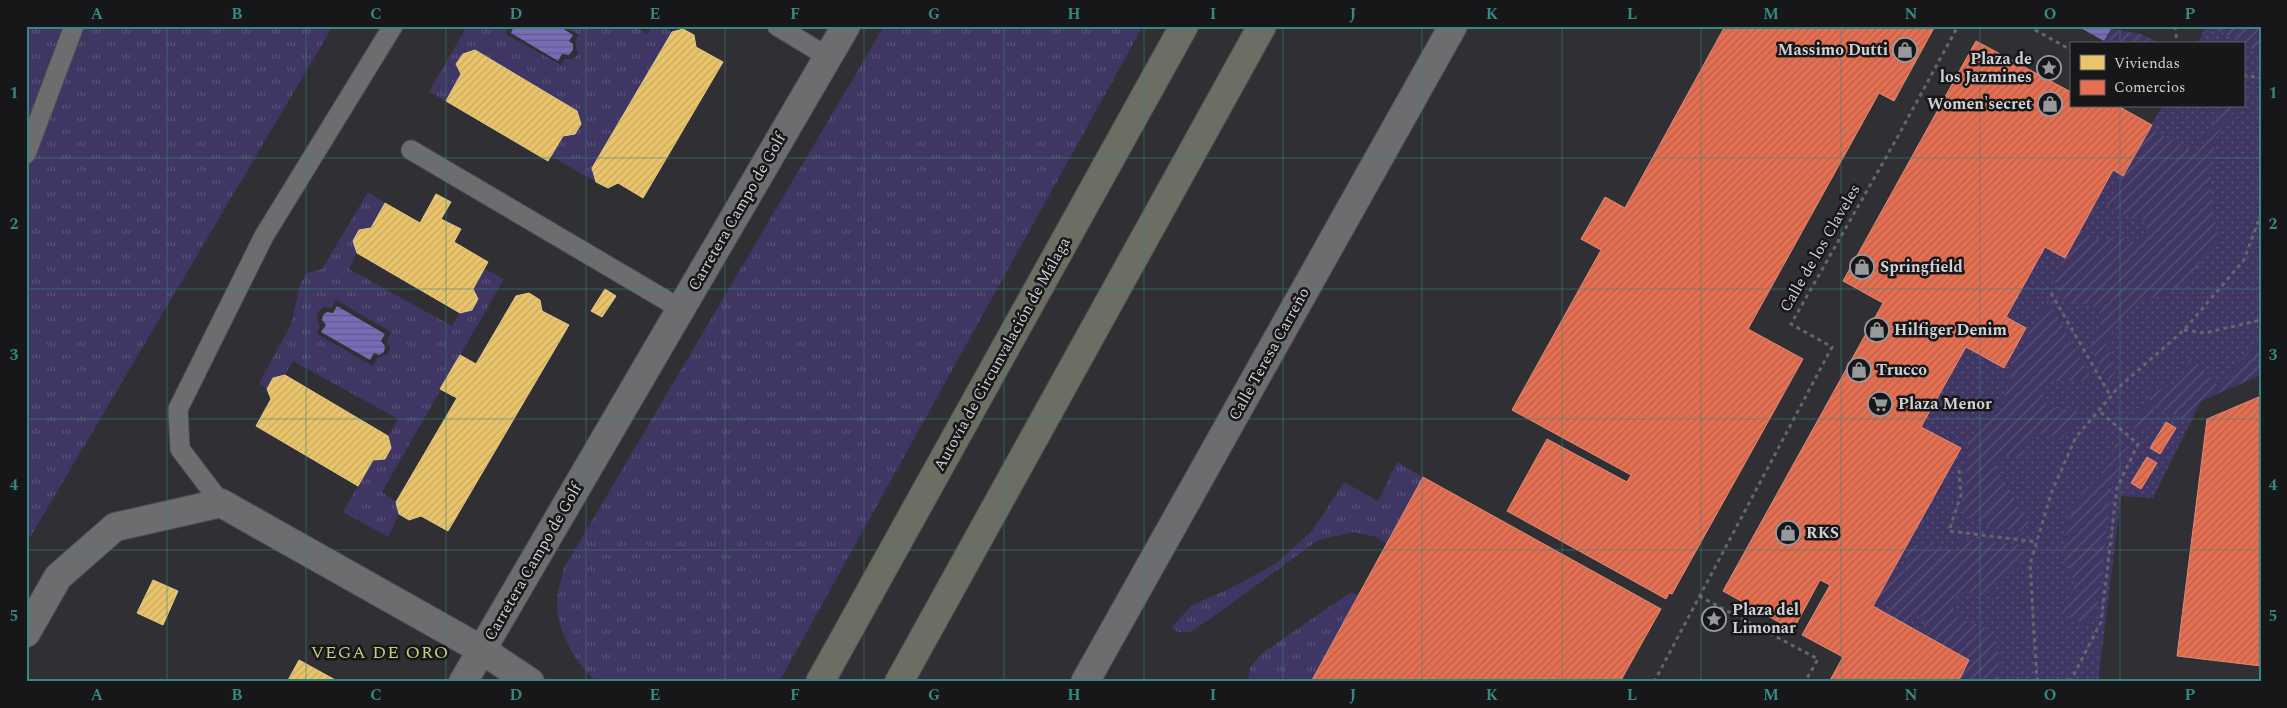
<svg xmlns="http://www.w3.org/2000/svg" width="2287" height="708" font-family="Spectral,serif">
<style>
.grass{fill:url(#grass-tufts);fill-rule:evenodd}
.park{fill:url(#park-dots)}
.garden{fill:url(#garden-furrows)}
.water{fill:url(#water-rules)}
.homes{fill:url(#homes-hatch);stroke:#e2c88a}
.shops{fill:url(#shops-hatch);stroke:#e08c78}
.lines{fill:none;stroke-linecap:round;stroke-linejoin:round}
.service-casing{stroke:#4d4c4f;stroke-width:21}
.minor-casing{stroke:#4d4c4f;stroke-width:30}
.tertiary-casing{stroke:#4d4c4f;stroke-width:30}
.motorway-casing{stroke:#4d4c4f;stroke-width:30}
.path{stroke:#666568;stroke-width:3;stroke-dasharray:4 4;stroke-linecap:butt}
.service{stroke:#6d6d6f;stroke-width:19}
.minor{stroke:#6d6d6f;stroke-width:28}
.tertiary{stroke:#6d6d6f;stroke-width:28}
.motorway{stroke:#6c6e63;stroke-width:28}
.grid{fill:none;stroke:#368882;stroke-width:1;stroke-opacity:0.55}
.labels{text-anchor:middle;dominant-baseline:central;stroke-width:5;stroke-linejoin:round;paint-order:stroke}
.poi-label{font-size:16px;font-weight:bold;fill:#d1d1d4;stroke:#171719;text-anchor:start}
.street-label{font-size:16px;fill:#d1d1d4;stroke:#171719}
.neighbourhood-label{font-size:18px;letter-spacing:1px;fill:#c1ce82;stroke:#171719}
.neatline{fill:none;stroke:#368882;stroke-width:2}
.grid-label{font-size:16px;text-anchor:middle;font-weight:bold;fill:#368882}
</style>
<defs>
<pattern id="grass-tufts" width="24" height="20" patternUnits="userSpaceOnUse" patternTransform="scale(1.25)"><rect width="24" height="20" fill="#3f3663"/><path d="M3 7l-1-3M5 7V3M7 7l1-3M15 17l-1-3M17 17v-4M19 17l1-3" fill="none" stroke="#5a5278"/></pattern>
<pattern id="park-dots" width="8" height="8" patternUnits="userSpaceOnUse" patternTransform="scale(1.25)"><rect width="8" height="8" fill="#3f3663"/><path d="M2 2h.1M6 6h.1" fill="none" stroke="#5a5278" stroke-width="1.8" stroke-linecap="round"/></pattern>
<pattern id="garden-furrows" width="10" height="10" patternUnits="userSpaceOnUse" patternTransform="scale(1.25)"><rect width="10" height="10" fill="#3f3663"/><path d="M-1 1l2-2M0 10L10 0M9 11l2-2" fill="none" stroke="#5a5278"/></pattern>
<pattern id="water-rules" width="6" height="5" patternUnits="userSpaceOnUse" patternTransform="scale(1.25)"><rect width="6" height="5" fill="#796bb8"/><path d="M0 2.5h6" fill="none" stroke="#625988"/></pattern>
<pattern id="homes-hatch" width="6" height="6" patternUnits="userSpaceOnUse" patternTransform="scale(1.25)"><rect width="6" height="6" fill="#e9c46a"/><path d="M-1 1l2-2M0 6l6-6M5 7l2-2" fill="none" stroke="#c7a962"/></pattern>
<pattern id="shops-hatch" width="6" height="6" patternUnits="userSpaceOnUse" patternTransform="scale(1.25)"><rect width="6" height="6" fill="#e76f51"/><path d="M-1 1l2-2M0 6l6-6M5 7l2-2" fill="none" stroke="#b5614c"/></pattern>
</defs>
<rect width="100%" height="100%" fill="#302f33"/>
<g class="grass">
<polygon points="26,26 333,26 26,544"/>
<polygon points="467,26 509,26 506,34 561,65 565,59 573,59 578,54 575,42 579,35 565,26 634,26 647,34 652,26 661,26 672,32 592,168 596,182 551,156 563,136 575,134 581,124 577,111 475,50 463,54 456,64 461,74 446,101 429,92"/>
<path d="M884 26H1143L779 682H598C575 665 555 628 557 598 558 588 562 578 564 568Z"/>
<path d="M368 192 385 203 371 228 353 241 357 253 349 269 452 326 460 313 472 309 478 299 473 289 485 269 504 279 382 492 396 502 399 514 388 537 343 512 373 460 385 458 391 448 388 436 398 419 293 361 285 375 273 378 267 389 259 384 291 324 300 285 307 273 322 269ZM336 300 391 332 387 341 390 348 388 354 377 358 373 366 317 334 320 326 317 320 318 312 323 307 331 308Z"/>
<polygon points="1397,462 1423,477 1386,543 1376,537 1354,532 1318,540 1213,617 1190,632 1178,632 1171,628 1191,606 1233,587 1275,564 1312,531 1344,482 1378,501"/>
<polygon points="1351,592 1358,595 1311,682 1248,682 1250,668 1261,654"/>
</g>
<polygon class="park" points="2206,26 2261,26 2261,375 2201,401 2153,498 2121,496 2098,682 1958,682 1969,660 1873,606 1960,448 1921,427 1966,347 2004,367 2006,317 2045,247 2065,258 2113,170 2123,176 2162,106 2243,106 2243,44 2197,44"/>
<g class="garden">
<polygon points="2210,26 2257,26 2261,32 2261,54"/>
<polygon points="2111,29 2141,34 2161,44 2105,44 2104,41"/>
<path d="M2224 106H2242C2201 130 2208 203 2220 240L2201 261 2190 277 2175 289 2139 303 2131 312 2120 319 2106 343 2116 371 2108 381 2090 347C2101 336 2109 312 2089 305 2082 302 2072 303 2065 302L2053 278 2080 230 2104 242 2117 235 2135 244 2147 238 2150 228 2142 219 2130 218 2106 205 2150 129 2197 153Z"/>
<polygon points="2048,301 2093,380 2051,381 2043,389 2043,400 2050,407 2082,412 2061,440 2044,433 2026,439 2023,460 2004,455 1995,460 1998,472 2013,495 2017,508 2029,520 2025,532 1997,529 1965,516 1961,504 1965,488 1968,442 1981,423 2001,405 2009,385 2014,358"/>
<path d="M2261 346V375L2201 401 2190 423 2156 406 2139 432 2129 423 2149 405 2152 390C2177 389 2181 379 2190 358L2199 365 2217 385C2236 378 2235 354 2261 346Z"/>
<path d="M2117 443 2129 451 2112 482 2097 612 2085 625 2058 610C2080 591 2077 579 2062 556L2069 520 2082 492 2102 476Z"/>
<path d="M1962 539 2023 545 2019 570C2002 571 1999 579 1994 593L1988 596 1965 592 1956 597 1953 607 1957 618C1965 621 1975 623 1983 627 2001 637 2001 664 1997 682H1958L1969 660 1921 633 1927 619 1916 613 1909 626 1887 614 1890 608 1876 600 1894 567 1904 572 1910 560 1901 555 1909 541 1927 550 1932 541 1948 550H1957L1962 546Z"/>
</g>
<g class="water">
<polygon points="514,26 559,26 573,35 569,41 573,44 573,50 569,55 562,54 558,61 511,33"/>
<polygon points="2077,26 2107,26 2111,29 2104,41"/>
<polygon points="337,306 385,334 381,341 385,346 384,352 379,355 374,353 370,360 321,332 326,325 322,320 323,315 327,312 333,313"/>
</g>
<g class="homes">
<polygon points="683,29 694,35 696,47 723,62 643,198 618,183 608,188 596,182 592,168 672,32"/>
<polygon points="475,50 577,111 581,124 575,134 563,136 548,161 446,101 461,74 456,64 463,54"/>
<polygon points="436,194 451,202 441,219 461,229 454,242 488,262 473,289 478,299 472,310 460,313 357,253 353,241 359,230 371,228 385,203 420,223"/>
<polygon points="605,289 616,296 602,317 591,311"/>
<polygon points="529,293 540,300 542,311 569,325 448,531 421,516 409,520 399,514 396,502 457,398 440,389 460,355 476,364 516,296"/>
<polygon points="285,375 388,436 391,448 385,459 373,460 358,486 256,426 271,399 267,389 273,378"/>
<polygon points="153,580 178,591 163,625 137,613"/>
<polygon points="299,660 339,682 287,682"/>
</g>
<g class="shops">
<polygon points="1725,26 1935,26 1894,101 1879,93 1748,329 1803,359 1672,594 1669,593 1666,599 1507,511 1547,439 1627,482 1631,475 1512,410 1601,250 1581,239 1605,197 1625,208"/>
<polygon points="1976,41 2071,92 2071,106 2118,106 2152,125 2123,176 2113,170 2065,258 2045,247 2006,317 2026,328 2004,368 1966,347 1921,427 1961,448 1873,606 1969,660 1958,682 1829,682 1843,657 1802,635 1830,585 1820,580 1793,630 1723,591 1883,303 1843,281"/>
<polygon points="2261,396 2261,666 2177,656 2207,419"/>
<polygon points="2166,422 2176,428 2160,454 2150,448"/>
<polygon points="2147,457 2157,463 2141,489 2131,483"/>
<polygon points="1423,477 1661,609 1620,682 1311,682"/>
</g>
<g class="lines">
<defs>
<g id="service">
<polyline points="777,26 828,57"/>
<polyline points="411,150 681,309"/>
<polyline points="26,154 74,26"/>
<polyline points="221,503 180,449 178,409 264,236 393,26"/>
</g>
<g id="minor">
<polyline points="26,633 58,577 115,527 221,503 482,650 530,682"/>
<polyline points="1085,682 1453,26"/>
</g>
<polyline id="tertiary" points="463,682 846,26"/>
<g id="motorway">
<polyline points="820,682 1184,26"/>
<polyline points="899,682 1262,26"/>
</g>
</defs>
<use href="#service" class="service-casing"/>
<use href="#minor" class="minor-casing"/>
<use href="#tertiary" class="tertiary-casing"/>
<use href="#motorway" class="motorway-casing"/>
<g class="path">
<polyline points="2028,26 2071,50"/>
<polyline points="2175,26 2177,44"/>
<polyline points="2243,75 2261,78"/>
<polyline points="2051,293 2111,397"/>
<polyline points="2184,330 2205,333 2261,320"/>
<polyline points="1959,470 1961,495 1949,531 2037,542"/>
<polyline points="1699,596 1818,659 1805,682"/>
<polyline points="1654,682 1832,347 1791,324 1897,138 1958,26"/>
<polyline points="2037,682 2030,564 2052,491 2076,437 2118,388 2184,330 2244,260 2261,214"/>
<polyline points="2070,682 2101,622 2117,488 2138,444 2099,411"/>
</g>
<use href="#service" class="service"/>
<use href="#minor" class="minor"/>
<use href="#tertiary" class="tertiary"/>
<use href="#motorway" class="motorway"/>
</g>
<path class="grid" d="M167 26V682M306 26V682M446 26V682M586 26V682M725 26V682M864 26V682M1004 26V682M1144 26V682M1283 26V682M1422 26V682M1562 26V682M1701 26V682M1841 26V682M1980 26V682M2120 26V44M2120 106V682M26 158H2261M26 289H2261M26 419H2261M26 550H2261"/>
<defs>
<symbol id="shop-ring" viewBox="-11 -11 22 22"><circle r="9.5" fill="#171719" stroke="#99989c" stroke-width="1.5"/><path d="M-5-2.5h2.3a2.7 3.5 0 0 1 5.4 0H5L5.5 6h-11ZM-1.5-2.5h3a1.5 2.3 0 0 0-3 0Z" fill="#99989c"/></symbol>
<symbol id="sight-ring" viewBox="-11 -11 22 22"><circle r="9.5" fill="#171719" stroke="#99989c" stroke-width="1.5"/><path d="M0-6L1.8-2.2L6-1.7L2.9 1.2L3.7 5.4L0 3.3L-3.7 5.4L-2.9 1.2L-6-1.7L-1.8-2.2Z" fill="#99989c"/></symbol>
<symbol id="supermarket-ring" viewBox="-11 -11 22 22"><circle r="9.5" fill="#171719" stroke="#99989c" stroke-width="1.5"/><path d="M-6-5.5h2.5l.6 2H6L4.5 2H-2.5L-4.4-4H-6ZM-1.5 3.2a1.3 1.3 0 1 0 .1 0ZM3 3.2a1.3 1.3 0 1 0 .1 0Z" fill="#99989c"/></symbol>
</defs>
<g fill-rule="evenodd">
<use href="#shop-ring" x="1891" y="36" width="28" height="28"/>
<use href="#sight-ring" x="2035" y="54" width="28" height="28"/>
<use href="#shop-ring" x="2036" y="90" width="28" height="28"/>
<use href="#shop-ring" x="1848" y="253" width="28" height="28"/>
<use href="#shop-ring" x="1863" y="316" width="28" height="28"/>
<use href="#shop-ring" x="1845" y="356" width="28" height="28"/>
<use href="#supermarket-ring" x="1866" y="390" width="28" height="28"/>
<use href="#shop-ring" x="1774" y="519" width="28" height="28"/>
<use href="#sight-ring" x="1700" y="605" width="28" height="28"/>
</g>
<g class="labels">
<g class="poi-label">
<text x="1888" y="50" text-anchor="end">Massimo Dutti</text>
<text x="2032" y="59" text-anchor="end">Plaza de<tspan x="2032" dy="18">los Jazmines</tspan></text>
<text x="2032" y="104" text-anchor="end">Women'secret</text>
<text x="1880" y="267">Springfield</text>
<text x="1894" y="330">Hilfiger Denim</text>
<text x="1876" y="370">Trucco</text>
<text x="1898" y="404">Plaza Menor</text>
<text x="1806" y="533">RKS</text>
<text x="1732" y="610">Plaza del<tspan x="1732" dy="18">Limonar</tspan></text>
</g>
<g class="street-label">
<text transform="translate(737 212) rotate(-60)">Carretera Campo de Golf</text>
<text transform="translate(1820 248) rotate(-60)">Calle de los Claveles</text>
<text transform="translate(1002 354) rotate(-61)">Autovía de Circunvalación de Málaga</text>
<text transform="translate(1269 354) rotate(-61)">Calle Teresa Carreño</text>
<text transform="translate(533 562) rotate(-60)">Carretera Campo de Golf</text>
</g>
<g class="neighbourhood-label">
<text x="380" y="652">VEGA DE ORO</text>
</g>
</g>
<rect width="2287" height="708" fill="none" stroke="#171719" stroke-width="55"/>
<rect x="2070" y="42" width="175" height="65" fill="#171719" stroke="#616164"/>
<rect x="2080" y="55" width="25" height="15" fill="#e9c46a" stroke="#616164"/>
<text x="2114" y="68" font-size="15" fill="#d1d1d4">Viviendas</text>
<rect x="2080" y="80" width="25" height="15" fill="#e76f51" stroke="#616164"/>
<text x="2114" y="92" font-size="15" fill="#d1d1d4">Comercios</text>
<rect x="28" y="28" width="2232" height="652" class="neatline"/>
<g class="grid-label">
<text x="97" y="19">A</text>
<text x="237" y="19">B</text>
<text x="376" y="19">C</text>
<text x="516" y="19">D</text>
<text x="655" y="19">E</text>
<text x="795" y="19">F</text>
<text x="934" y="19">G</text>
<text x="1074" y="19">H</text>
<text x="1213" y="19">I</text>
<text x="1353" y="19">J</text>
<text x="1492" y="19">K</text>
<text x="1632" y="19">L</text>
<text x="1771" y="19">M</text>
<text x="1911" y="19">N</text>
<text x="2050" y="19">O</text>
<text x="2190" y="19">P</text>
<text x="14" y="98">1</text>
<text x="2273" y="98">1</text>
<text x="14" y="229">2</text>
<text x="2273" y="229">2</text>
<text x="14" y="360">3</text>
<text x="2273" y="360">3</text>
<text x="14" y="490">4</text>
<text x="2273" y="490">4</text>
<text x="14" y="621">5</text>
<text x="2273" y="621">5</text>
<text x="97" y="700">A</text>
<text x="237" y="700">B</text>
<text x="376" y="700">C</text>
<text x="516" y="700">D</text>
<text x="655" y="700">E</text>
<text x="795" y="700">F</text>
<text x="934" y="700">G</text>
<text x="1074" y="700">H</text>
<text x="1213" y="700">I</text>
<text x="1353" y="700">J</text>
<text x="1492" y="700">K</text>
<text x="1632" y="700">L</text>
<text x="1771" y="700">M</text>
<text x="1911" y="700">N</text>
<text x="2050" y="700">O</text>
<text x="2190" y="700">P</text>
</g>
</svg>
